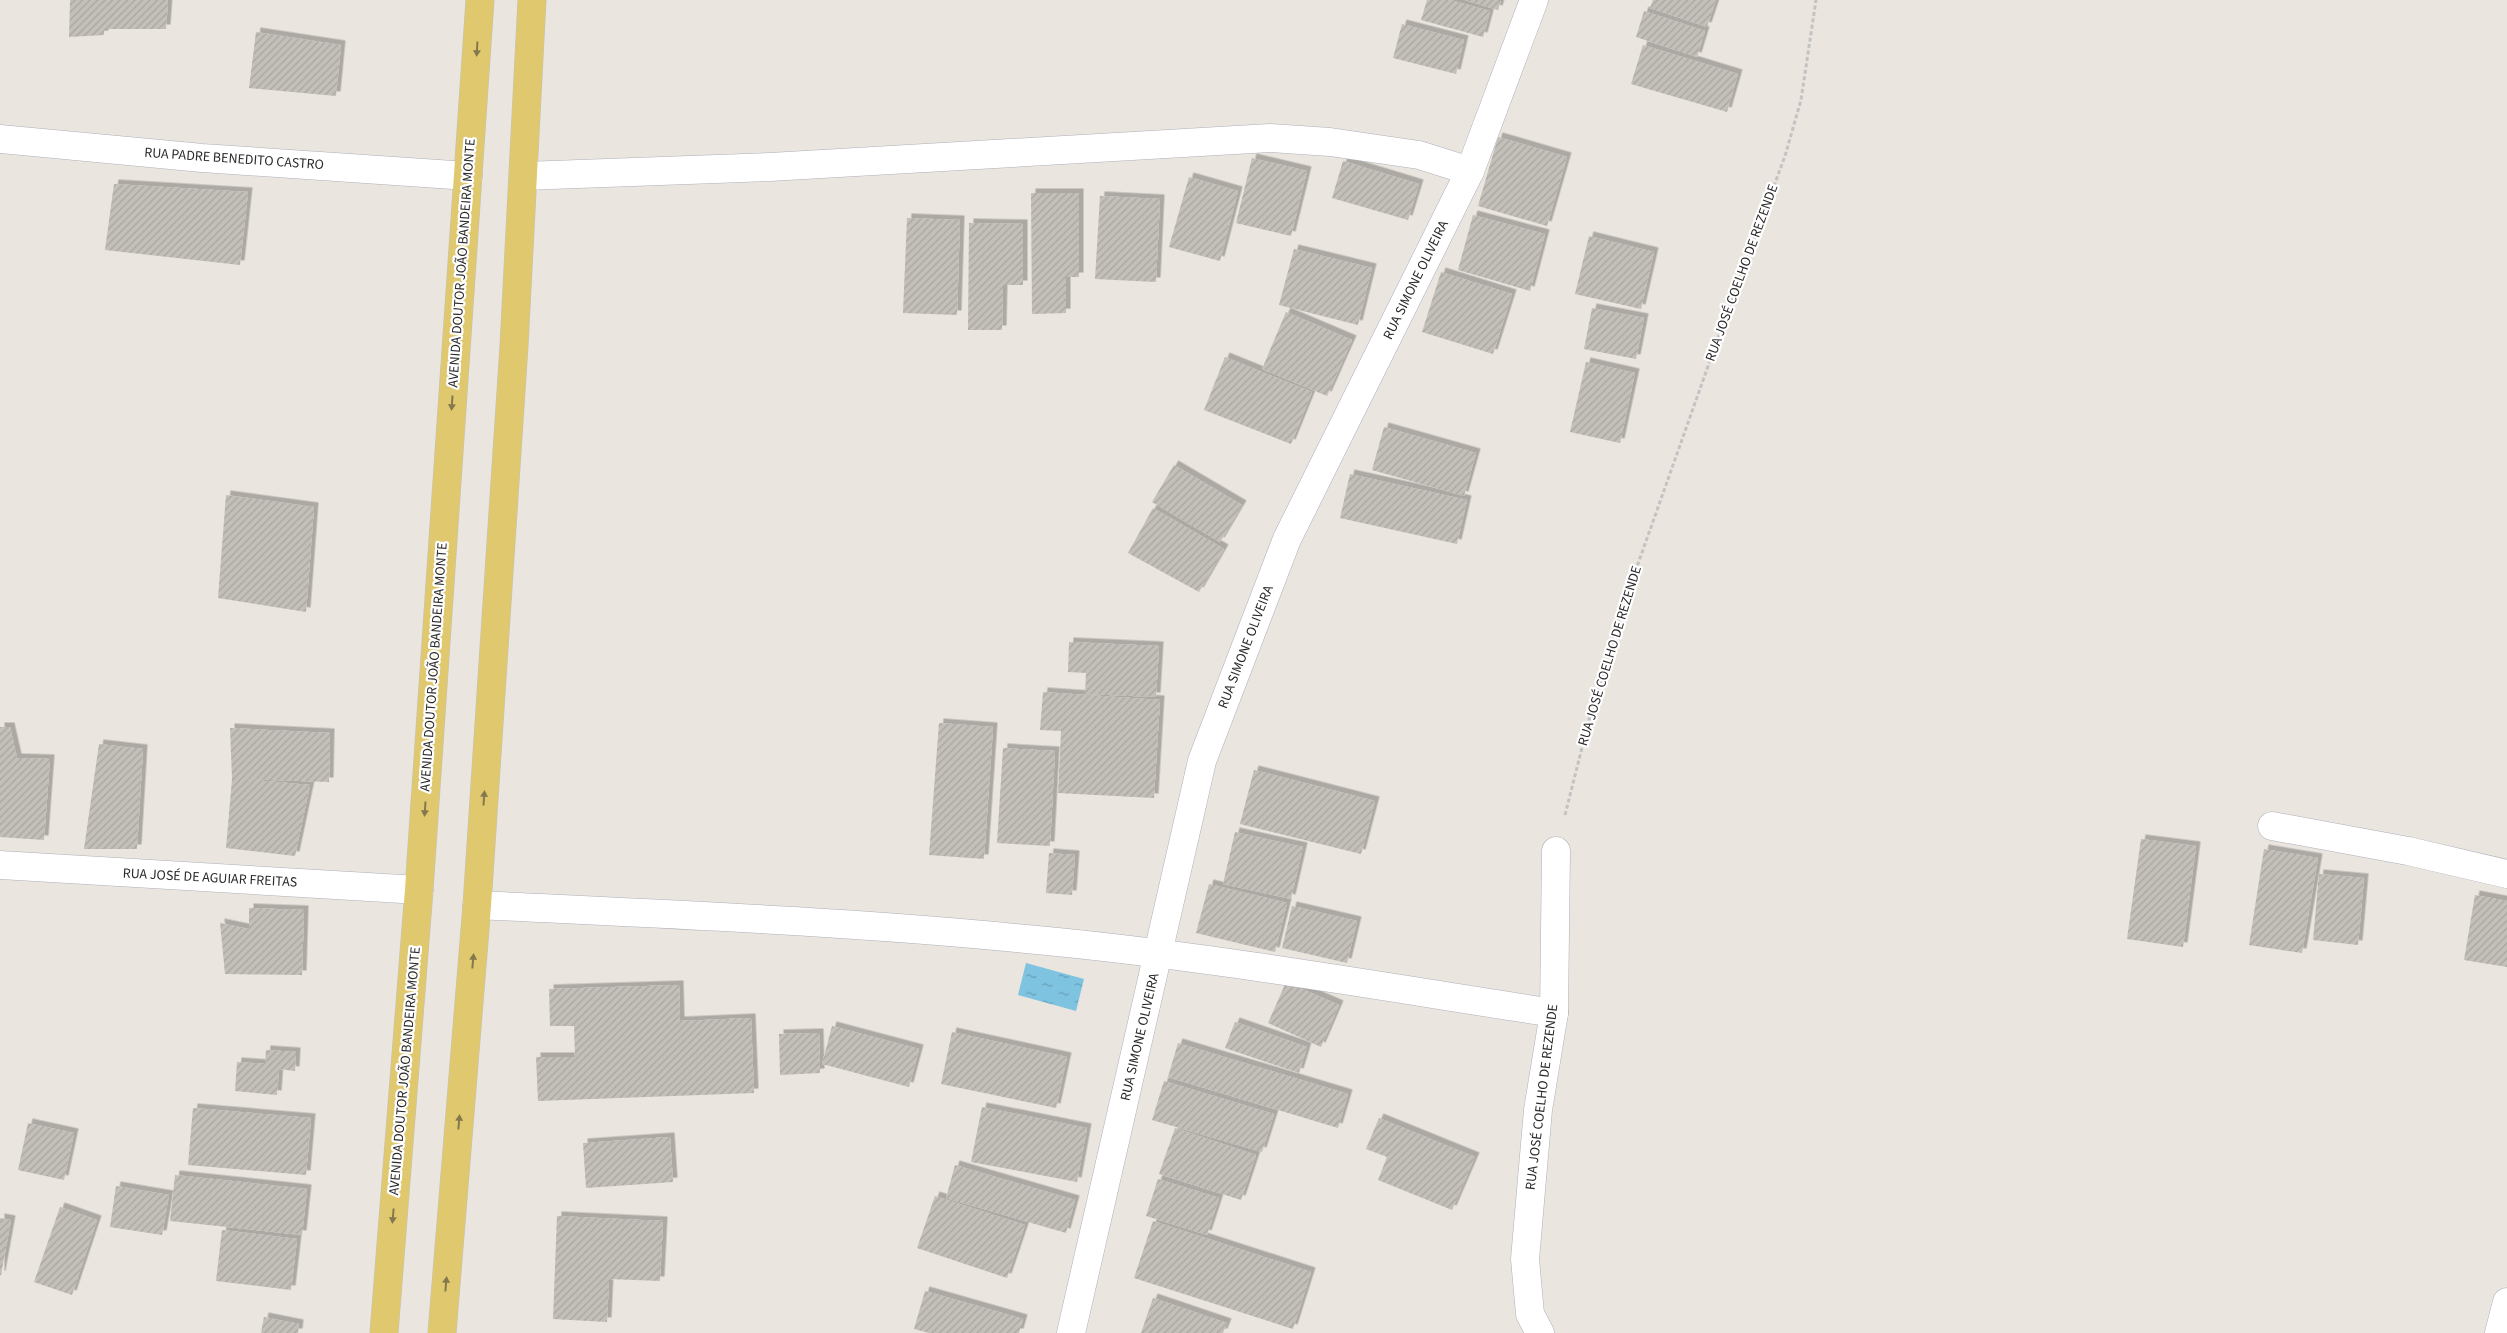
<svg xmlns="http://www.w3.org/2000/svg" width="2507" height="1333" font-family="'Source Sans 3',sans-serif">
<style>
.water{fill:url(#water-ripples)}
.building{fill:url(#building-hatch);filter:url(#shadow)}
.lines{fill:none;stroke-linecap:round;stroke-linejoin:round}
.minor-casing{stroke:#aeb0b9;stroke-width:29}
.major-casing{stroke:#c3c3c3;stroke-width:29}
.path{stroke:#c3c3c3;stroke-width:3;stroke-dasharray:4 2.5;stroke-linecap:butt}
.minor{stroke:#fff;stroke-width:28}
.major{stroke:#dfc86e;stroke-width:28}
.oneway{fill:#84794c}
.labels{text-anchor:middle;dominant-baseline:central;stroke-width:4.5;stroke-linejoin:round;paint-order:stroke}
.street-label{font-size:14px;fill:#2a2a2a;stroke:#fff}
</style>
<defs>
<pattern id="water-ripples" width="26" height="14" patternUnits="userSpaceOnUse" patternTransform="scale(1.25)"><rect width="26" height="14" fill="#7ec3e0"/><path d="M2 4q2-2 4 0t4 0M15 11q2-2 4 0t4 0" fill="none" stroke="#679fb6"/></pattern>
<pattern id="building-hatch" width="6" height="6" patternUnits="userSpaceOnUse" patternTransform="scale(1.25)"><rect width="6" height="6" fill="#c3bfb9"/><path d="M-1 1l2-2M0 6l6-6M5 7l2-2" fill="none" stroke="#a8a49f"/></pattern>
<filter id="shadow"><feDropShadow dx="4.5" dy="-4.5" stdDeviation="0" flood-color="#0004"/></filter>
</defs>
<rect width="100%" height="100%" fill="#eae5de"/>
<polygon class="water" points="1026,963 1084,979 1076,1011 1018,995"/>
<g class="building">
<polygon points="70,0 105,0 105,22 106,0 168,0 166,29 104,29 104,35 69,37"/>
<polygon points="1427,0 1450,0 1490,11 1483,37 1421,20"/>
<polygon points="1465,0 1501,0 1498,10"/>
<polygon points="1653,0 1716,0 1707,27 1650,8"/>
<polygon points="1644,11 1705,31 1697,57 1636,37"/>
<polygon points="1402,24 1464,40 1456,74 1393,58"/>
<polygon points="256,32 341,45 336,96 249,88"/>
<polygon points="1643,45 1738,74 1727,112 1631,84"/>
<polygon points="1498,137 1567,157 1547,226 1478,206"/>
<polygon points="1252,158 1307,171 1291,236 1236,223"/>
<polygon points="1343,161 1419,184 1408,220 1332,198"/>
<polygon points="1189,177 1238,191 1220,261 1169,247"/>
<polygon points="114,184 248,192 240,265 105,250"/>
<polygon points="1031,193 1079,193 1079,277 1066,277 1066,313 1032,314"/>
<polygon points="1100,196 1160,199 1156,282 1095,279"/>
<polygon points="1473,215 1545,234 1530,291 1458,270"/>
<polygon points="907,218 960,220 957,315 903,313"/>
<polygon points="969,223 1023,224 1023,285 1003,285 1002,330 968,330"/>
<polygon points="1589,236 1654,252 1641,309 1575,294"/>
<polygon points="1294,249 1372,268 1358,325 1279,305"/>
<polygon points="1441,272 1512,294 1493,354 1422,332"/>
<polygon points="1592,308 1644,318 1636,359 1584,349"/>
<polygon points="1286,312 1352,340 1327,396 1262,369"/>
<polygon points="1225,357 1312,392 1291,444 1204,410"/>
<polygon points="1586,362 1635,373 1620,443 1570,432"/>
<polygon points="1384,427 1476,453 1464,496 1372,470"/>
<polygon points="1174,465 1242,505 1220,542 1152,502"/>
<polygon points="1350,474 1467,500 1457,544 1340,518"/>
<polygon points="226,495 314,507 306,612 218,598"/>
<polygon points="1153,508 1224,549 1199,592 1128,553"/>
<polygon points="1069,642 1159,646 1156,697 1085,694 1086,673 1068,672"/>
<polygon points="1043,692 1160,700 1154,798 1058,793 1061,731 1040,730"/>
<polygon points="939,723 993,727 984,859 929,855"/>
<polygon points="0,727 10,727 17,758 50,759 44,840 0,837"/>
<polygon points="230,728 330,733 329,782 241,779 310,785 295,856 226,848 232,779"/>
<polygon points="99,744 143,749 137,849 84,849"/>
<polygon points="1003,748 1055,751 1050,846 997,843"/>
<polygon points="1254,770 1375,801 1361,854 1240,824"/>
<polygon points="1235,832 1303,847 1291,899 1223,884"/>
<polygon points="2141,839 2196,846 2183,947 2127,939"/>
<polygon points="2264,849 2318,858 2302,953 2249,945"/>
<polygon points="1049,853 1075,855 1072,895 1046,893"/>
<polygon points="2319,874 2364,878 2358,945 2313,940"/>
<polygon points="1209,884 1287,903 1275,952 1196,933"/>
<polygon points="2475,895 2507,901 2507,967 2464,960"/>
<polygon points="1292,906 1357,921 1347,963 1282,948"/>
<polygon points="249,908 304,910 302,975 225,974 220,923 249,929"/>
<polygon points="1286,982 1339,1005 1321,1047 1268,1023"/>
<polygon points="679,985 680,1021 751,1018 754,1093 538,1101 536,1057 575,1057 574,1026 550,1026 549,989"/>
<polygon points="1235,1022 1307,1047 1299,1073 1225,1048"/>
<polygon points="832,1026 919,1049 909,1087 822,1064"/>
<polygon points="952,1032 1067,1057 1056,1108 941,1084"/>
<polygon points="819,1033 820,1073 780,1075 779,1034"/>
<polygon points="1178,1043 1348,1094 1338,1128 1168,1077"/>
<polygon points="266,1050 296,1052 295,1071 279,1069 277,1095 235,1091 237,1062 265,1064"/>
<polygon points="1164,1081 1274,1114 1262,1152 1152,1120"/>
<polygon points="982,1107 1087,1128 1077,1182 971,1162"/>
<polygon points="193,1108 311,1118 306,1175 188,1165"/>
<polygon points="1379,1118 1475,1157 1452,1210 1378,1180 1387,1157 1366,1149"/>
<polygon points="28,1123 74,1133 64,1180 18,1170"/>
<polygon points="1175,1128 1256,1155 1241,1200 1159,1174"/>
<polygon points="670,1137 673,1182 586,1188 583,1143"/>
<polygon points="955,1165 1075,1200 1066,1233 946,1198"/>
<polygon points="175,1175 307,1189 302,1235 170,1221"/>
<polygon points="1158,1179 1219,1198 1207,1235 1146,1216"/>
<polygon points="116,1186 169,1195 162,1235 110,1227"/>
<polygon points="935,1196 1025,1225 1007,1278 917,1248"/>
<polygon points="60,1207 97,1220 72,1295 34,1282"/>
<polygon points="557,1216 663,1221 660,1281 609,1279 607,1322 553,1319"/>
<polygon points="0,1218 11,1220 1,1275 0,1275"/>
<polygon points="1153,1221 1311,1272 1293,1329 1134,1278"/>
<polygon points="222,1230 297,1239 291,1290 216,1281"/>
<polygon points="925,1291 1023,1319 1019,1333 929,1333 914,1329"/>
<polygon points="1153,1298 1227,1323 1223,1333 1141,1333"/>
<polygon points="264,1317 299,1324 298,1333 261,1333"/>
</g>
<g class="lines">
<defs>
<g id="minor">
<polyline points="0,139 202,158 468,176"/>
<polyline points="524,176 770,167 1270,138 1330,142 1419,155 1470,171"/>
<polyline points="2272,826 2408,851 2507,874"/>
<polyline points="0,865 419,890"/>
<path d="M477 905C660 914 843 921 1026 939 1203 955 1378 986 1554 1013"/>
<polyline points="1071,1333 1202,761 1287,539 1470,171 1534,0"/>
<polyline points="1540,1333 1530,1314 1525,1259 1538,1110 1554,1013 1556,851"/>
<polyline points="2499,1333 2507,1302"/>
</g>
<g id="major">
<polyline points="384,1333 419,890 480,0"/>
<polyline points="442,1333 477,905 514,346 532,0"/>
</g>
</defs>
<use href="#minor" class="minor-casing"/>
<use href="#major" class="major-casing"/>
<polyline class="path" points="1565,815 1589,720 1622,609 1729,307 1785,156 1801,100 1816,0"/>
<use href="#minor" class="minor"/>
<use href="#major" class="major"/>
</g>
<defs><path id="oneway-solid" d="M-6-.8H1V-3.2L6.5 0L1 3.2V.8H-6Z" transform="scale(1.25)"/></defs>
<g class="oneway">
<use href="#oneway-solid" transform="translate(477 49) rotate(93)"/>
<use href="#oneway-solid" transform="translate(452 403) rotate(94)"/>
<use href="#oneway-solid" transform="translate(484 798) rotate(-86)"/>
<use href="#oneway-solid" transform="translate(425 809) rotate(94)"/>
<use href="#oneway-solid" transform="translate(473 961) rotate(-85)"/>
<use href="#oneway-solid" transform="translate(459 1122) rotate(-85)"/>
<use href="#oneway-solid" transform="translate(393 1216) rotate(95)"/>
<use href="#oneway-solid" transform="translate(446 1284) rotate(-85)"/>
</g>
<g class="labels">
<g class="street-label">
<text transform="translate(234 159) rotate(4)">RUA PADRE BENEDITO CASTRO</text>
<text transform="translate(462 263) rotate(-86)">AVENIDA DOUTOR JOÃO BANDEIRA MONTE</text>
<text transform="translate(1742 273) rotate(-70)">RUA JOSÉ COELHO DE REZENDE</text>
<text transform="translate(1416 280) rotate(-64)">RUA SIMONE OLIVEIRA</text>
<text transform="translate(1246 647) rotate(-69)">RUA SIMONE OLIVEIRA</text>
<text transform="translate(1610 656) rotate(-73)">RUA JOSÉ COELHO DE REZENDE</text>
<text transform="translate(434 667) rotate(-86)">AVENIDA DOUTOR JOÃO BANDEIRA MONTE</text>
<text transform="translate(210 878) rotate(3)">RUA JOSÉ DE AGUIAR FREITAS</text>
<text transform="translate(1140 1037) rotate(-77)">RUA SIMONE OLIVEIRA</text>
<text transform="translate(405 1071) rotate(-85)">AVENIDA DOUTOR JOÃO BANDEIRA MONTE</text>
<text transform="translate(1542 1097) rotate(-83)">RUA JOSÉ COELHO DE REZENDE</text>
</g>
</g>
</svg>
